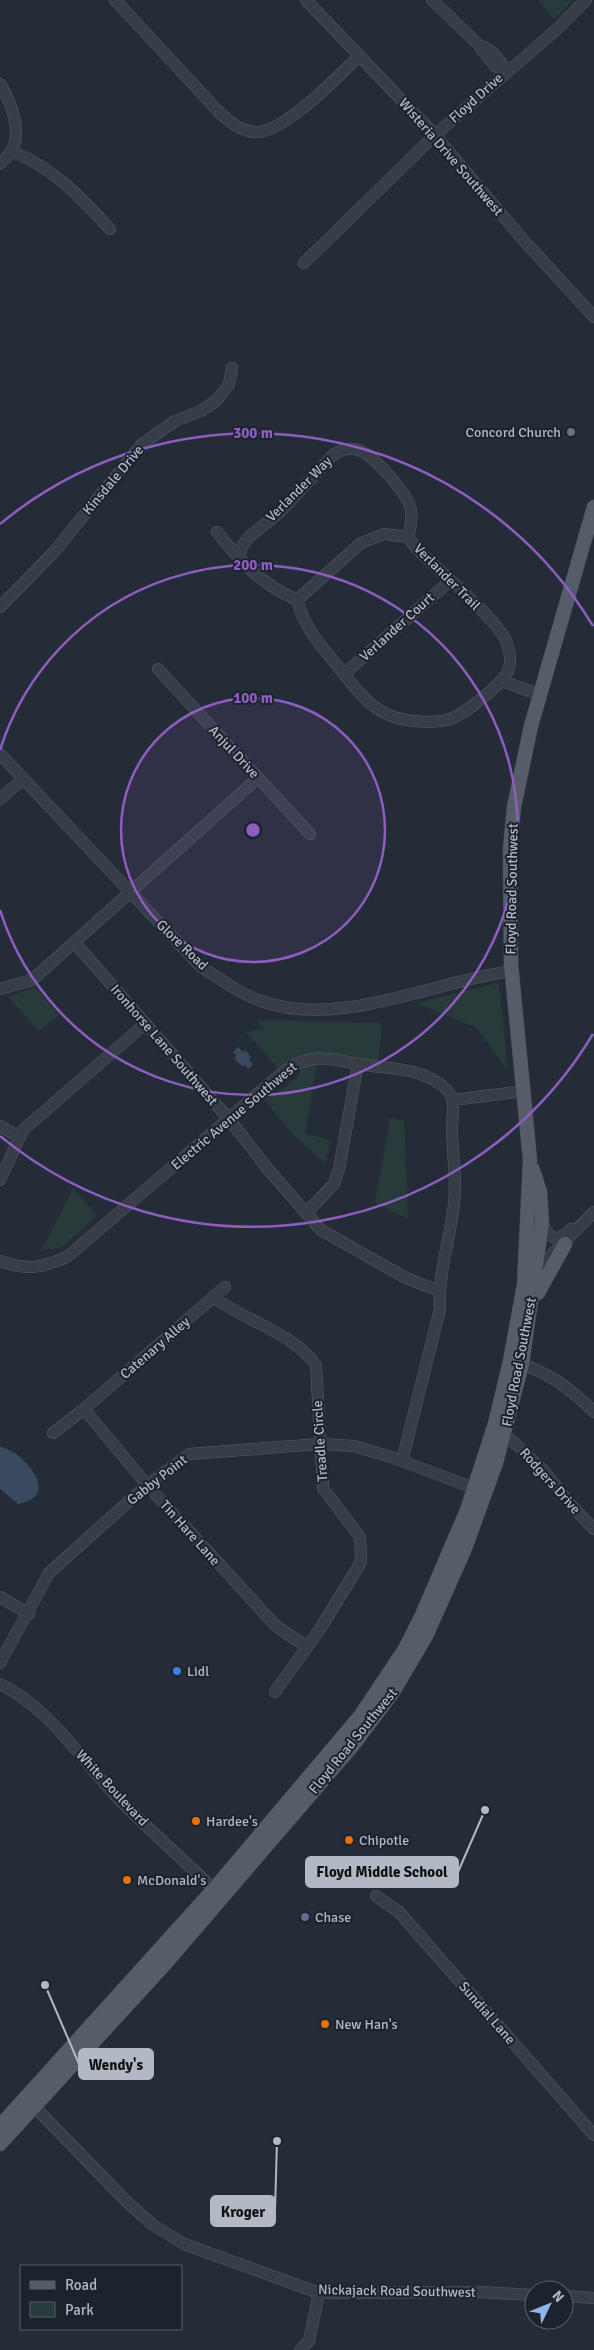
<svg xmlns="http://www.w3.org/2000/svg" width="594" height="2350" font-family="Signika,sans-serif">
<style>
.green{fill:#283a3a}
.water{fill:#3a4a5e}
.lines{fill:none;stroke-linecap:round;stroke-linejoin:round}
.minor-casing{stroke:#555c65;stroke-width:12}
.major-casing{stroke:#404751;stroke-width:15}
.minor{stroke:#373e48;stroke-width:11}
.major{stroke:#555d68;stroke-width:14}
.ring{fill:none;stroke:#8e5dc1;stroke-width:2.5}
.worship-dot{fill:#6b7280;stroke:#1c232c;stroke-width:2}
.shop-dot{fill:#3f7fe0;stroke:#1c232c;stroke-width:2}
.food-dot{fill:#e8710a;stroke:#1c232c;stroke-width:2}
.service-dot{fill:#5c6f8a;stroke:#1c232c;stroke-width:2}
.labels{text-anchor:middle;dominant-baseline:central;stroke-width:4;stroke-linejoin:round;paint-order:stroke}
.street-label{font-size:14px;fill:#b2b9c4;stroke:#1c232c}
.poi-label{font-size:14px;fill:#b2b9c4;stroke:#1c232c;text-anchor:start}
.centre{fill:#8e5dc1;stroke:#1c232c;stroke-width:2.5}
.ring-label{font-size:15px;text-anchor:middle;font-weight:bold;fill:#8e5dc1;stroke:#1c232c;stroke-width:4;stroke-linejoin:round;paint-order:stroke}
.leader{fill:none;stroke:#b2b9c4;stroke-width:2}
.callout-dot{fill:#b2b9c4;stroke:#1c232c;stroke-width:2}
.callout{fill:#b2b9c4;stroke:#b2b9c4;stroke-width:2}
.callout-label{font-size:15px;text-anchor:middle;font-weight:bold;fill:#111}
</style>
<rect width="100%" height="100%" fill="#242c37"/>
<g class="green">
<polygon points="538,0 573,0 554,19"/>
<polygon points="499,983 508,1071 477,1028 416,1003"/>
<polygon points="35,987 59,1015 39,1031 8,997"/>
<polygon points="257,1020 382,1023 378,1065 330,1059 282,1073 246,1032 264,1029"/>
<polygon points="317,1064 305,1133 331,1141 325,1163 293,1135 264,1099 284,1088 300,1074 299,1068"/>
<polygon points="390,1118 404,1120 408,1219 375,1203"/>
<polygon points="73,1188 97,1215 62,1247 41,1251"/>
</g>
<g class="water">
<polygon points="238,1047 243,1052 245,1050 251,1057 249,1059 253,1064 248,1069 245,1065 242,1066 235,1059 236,1055 233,1052"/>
<path d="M0 1446C6 1449 15 1452 20 1457 39 1474 51 1498 18 1504L0 1489Z"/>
</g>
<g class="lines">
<defs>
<g id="minor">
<path d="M115 0 218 111C229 121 238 130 254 132 283 135 338 76 359 56"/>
<polyline points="306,0 435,135 519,235 594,317"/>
<path d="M432 0 479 45C493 50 500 59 506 72"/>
<polyline points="481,49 495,66 506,72"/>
<path d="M0 84C11 102 23 133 11 152 8 157 3 160 0 164"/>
<path d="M11 151C53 167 80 197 110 229"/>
<polyline points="304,263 435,135 556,30 586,0"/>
<path d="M217 532C240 561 262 585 297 600"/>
<path d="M384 534 408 537 416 548C437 569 495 617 506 641 509 649 512 662 508 671 502 684 462 717 447 720 434 723 414 722 401 719 371 713 354 686 336 664 319 644 304 626 297 600L361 543Z"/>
<path d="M239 560 242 546 249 537 281 511 333 455C340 450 349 447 358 450 374 455 408 494 411 510 413 519 410 529 408 537"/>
<polyline points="0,607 54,552 141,445 175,421 201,411 217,400 229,384 232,368"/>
<polyline points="158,669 310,834"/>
<polyline points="344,674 450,581"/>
<polyline points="502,681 540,695"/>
<path d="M0 754 200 966C220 979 240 994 264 1002 341 1028 435 981 512 971"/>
<polyline points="0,799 23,779"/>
<polyline points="75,943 229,1119 267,1168 321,1230 406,1278 439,1291"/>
<polyline points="0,989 32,980 258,778"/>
<polyline points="453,1100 524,1091"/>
<polyline points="0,1126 19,1137"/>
<polyline points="0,1180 23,1130 145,1024"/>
<polyline points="306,1213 334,1184 339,1169 358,1064"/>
<path d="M542 1223C551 1240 555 1243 571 1229"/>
<path d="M0 1261C28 1271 41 1268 67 1257L282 1073C313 1048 336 1062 372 1066 398 1069 426 1070 446 1089 457 1099 452 1115 452 1128 452 1153 457 1179 454 1204 450 1239 438 1273 440 1309L402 1461"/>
<polyline points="533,1274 594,1212"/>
<path d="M213 1297C246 1321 291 1332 316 1365L323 1488 360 1537 361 1562 320 1629 275 1692"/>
<path d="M514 1362C546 1370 571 1389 594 1412"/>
<polyline points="84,1409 147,1485 276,1626 307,1647"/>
<polyline points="53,1433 84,1409 225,1287"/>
<polyline points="505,1434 543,1470 572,1506 594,1529"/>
<polyline points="0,1597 29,1614"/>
<polyline points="0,1663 49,1573 147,1485 189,1454 320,1444 354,1446 391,1457 474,1488"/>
<path d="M0 1684C51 1709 81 1760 120 1800 151 1832 186 1862 219 1894"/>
<polyline points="376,1896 399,1912 594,2135"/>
<polyline points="29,2101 127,2202 153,2225 184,2244 319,2293 479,2292 534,2295"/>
<polyline points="564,2296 594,2298"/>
<polyline points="300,2350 309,2341 319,2293"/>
</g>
<g id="major">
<polyline points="538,1293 565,1244"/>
<polyline points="0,2126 214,1889 361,1715 405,1649 423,1613 467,1510 495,1424 510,1361 524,1285 530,1160 511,964 510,849 514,807 531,726 594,507"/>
<polyline points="0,2144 165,1964 353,1745 393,1692 426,1636 464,1551 496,1463 522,1364 542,1223 540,1192 533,1170"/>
</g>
</defs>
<use href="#minor" class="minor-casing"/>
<use href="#major" class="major-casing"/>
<use href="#minor" class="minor"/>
<use href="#major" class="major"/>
</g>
<circle cx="253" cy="830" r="132" fill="#8e5dc1" fill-opacity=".12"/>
<g class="ring">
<circle cx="253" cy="830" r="132"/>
<path d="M0 750A265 265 0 1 1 0 910"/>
<path d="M593 1034A397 397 0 0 1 0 1136M0 524A397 397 0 0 1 593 626"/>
</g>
<circle class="worship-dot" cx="571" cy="432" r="5"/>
<circle class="shop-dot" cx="177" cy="1671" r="5"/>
<g class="food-dot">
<circle cx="196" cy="1821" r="5"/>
<circle cx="349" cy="1840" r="5"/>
<circle cx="127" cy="1880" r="5"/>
<circle cx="325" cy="2024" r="5"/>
</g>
<circle class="service-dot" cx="305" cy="1917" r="5"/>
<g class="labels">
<g class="street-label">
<text transform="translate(476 98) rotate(-42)">Floyd Drive</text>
<text transform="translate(451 157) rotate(49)">Wisteria Drive Southwest</text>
<text transform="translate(113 480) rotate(-50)">Kinsdale Drive</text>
<text transform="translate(299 489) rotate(-45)">Verlander Way</text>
<text transform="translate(447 577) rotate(45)">Verlander Trail</text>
<text transform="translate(397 627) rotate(-42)">Verlander Court</text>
<text transform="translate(234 752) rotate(47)">Anjul Drive</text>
<text transform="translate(512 889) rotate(-89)">Floyd Road Southwest</text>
<text transform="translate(182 945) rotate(44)">Glore Road</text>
<text transform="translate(164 1045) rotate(49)">Ironhorse Lane Southwest</text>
<text transform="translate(234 1116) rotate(-40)">Electric Avenue Southwest</text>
<text transform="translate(155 1348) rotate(-41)">Catenary Alley</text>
<text transform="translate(519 1362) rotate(-79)">Floyd Road Southwest</text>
<text transform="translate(320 1441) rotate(-94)">Treadle Circle</text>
<text transform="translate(157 1480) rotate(-38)">Gabby Point</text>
<text transform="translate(550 1481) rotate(48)">Rodgers Drive</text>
<text transform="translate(190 1533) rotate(48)">Tin Hare Lane</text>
<text transform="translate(353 1741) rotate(-51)">Floyd Road Southwest</text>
<text transform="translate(112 1788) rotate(47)">White Boulevard</text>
<text transform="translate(487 2013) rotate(49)">Sundial Lane</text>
<text transform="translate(397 2291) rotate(1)">Nickajack Road Southwest</text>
</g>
<g class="poi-label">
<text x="561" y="432" text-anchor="end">Concord Church</text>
<text x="187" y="1671">Lidl</text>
<text x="206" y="1821">Hardee's</text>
<text x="359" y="1840">Chipotle</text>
<text x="137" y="1880">McDonald's</text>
<text x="315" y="1917">Chase</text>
<text x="335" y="2024">New Han's</text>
</g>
</g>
<circle cx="253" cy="830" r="8" class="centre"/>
<g class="ring-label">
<text x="253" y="438">300 m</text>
<text x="253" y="570">200 m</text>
<text x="253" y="703">100 m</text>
</g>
<path class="leader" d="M485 1810L458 1872M45 1985L79 2064M277 2141L275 2211"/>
<g class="callout-dot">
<circle cx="485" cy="1810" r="5"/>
<circle cx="45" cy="1985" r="5"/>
<circle cx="277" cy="2141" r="5"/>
</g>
<g class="callout">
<rect x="306" y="1857" width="152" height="30" rx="5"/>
<rect x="79" y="2049" width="74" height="30" rx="5"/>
<rect x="211" y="2196" width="64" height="30" rx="5"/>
</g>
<g class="callout-label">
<text x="382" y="1877">Floyd Middle School</text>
<text x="116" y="2070">Wendy's</text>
<text x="243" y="2217">Kroger</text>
</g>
<rect x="20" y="2265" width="162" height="65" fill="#1c232c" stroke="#585f69"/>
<rect x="30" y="2281" width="25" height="8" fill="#555d68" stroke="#585f69"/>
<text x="65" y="2290" font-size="15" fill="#b2b9c4">Road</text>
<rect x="30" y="2302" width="25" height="15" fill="#283a3a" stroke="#585f69"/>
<text x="65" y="2315" font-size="15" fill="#b2b9c4">Park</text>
<g transform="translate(549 2305) rotate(47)"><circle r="24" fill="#1c232c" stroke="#585f69"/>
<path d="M0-4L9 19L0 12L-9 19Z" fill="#8eb4ec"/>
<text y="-8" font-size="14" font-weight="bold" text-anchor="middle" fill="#b2b9c4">N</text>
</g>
</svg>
